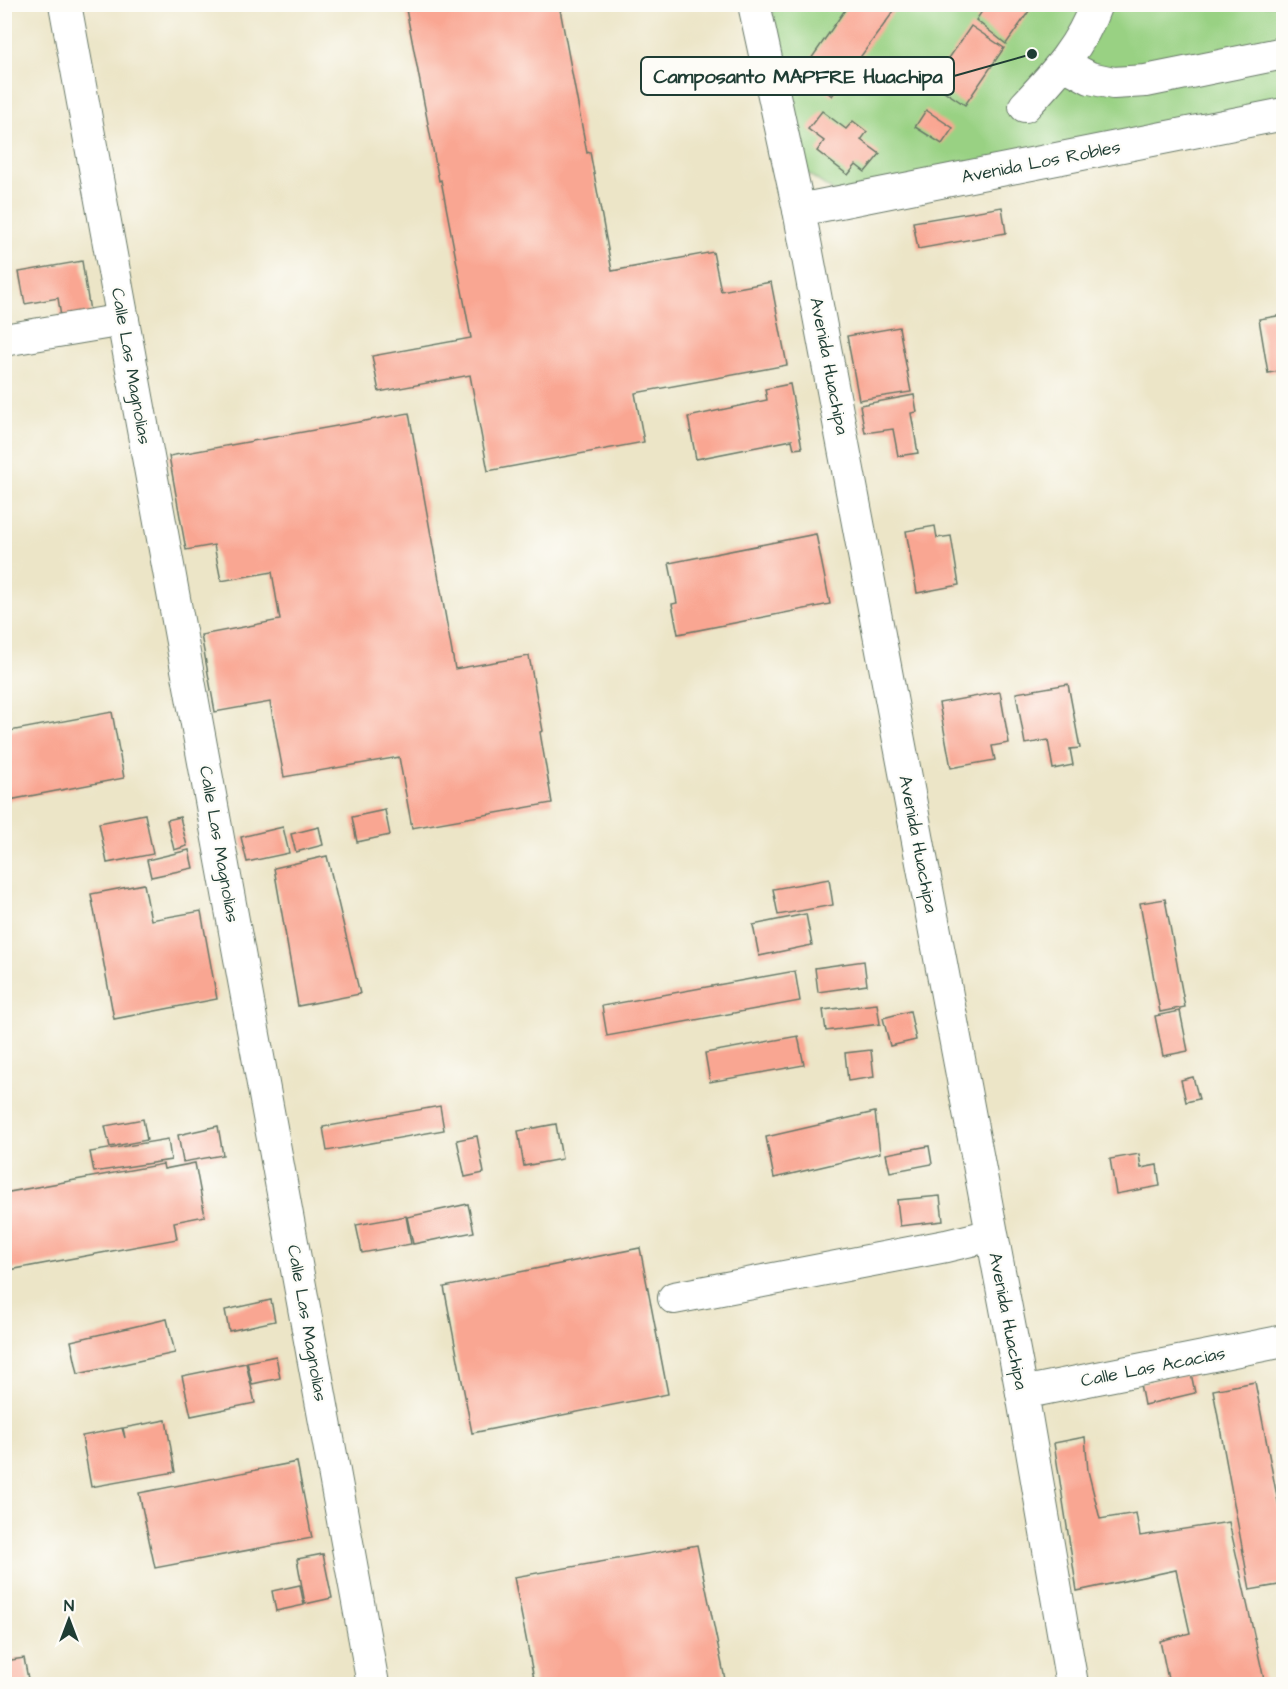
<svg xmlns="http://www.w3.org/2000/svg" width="1288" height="1689" font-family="'Architects Daughter',sans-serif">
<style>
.green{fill:#99d183;stroke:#5c875c;stroke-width:1.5}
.building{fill:#f9a692}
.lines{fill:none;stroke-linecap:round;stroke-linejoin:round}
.minor-casing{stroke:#677867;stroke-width:34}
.minor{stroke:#fff;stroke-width:32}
.labels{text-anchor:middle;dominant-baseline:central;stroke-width:4.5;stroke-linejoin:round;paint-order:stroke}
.street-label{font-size:18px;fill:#1f3d34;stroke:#fdfcf7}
.leader{fill:none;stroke:#1f3d34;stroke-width:2}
.callout-dot{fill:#1f3d34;stroke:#fdfcf7;stroke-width:2}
.callout{fill:#fdfcf7;stroke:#1f3d34;stroke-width:2}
.callout-label{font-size:20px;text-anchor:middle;font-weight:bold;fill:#1f3d34}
</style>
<rect width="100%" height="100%" fill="#fdfcf7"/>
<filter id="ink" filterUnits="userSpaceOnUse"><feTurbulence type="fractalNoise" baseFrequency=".0167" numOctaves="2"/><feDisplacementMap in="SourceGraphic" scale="12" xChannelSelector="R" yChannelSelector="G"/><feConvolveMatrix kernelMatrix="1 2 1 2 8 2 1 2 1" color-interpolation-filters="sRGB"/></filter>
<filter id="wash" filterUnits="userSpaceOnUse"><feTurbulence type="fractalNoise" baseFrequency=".008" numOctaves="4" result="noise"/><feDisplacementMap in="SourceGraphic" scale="24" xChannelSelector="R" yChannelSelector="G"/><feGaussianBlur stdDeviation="1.35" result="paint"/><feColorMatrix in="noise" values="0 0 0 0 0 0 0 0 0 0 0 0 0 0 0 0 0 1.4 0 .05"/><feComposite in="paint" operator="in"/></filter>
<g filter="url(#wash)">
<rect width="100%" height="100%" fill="#ece5c7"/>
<polygon class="green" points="771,5 1283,5 1283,104 836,193 801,169"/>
<g id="blocks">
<g class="building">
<polygon points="405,4 559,4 587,153 590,152 612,271 713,252 721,291 771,282 787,365 635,393 644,442 488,471 470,375 379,392 372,356 471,338 441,180 439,181"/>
<polygon points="849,4 899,4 832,96 802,72"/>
<polygon points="987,4 1034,4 1006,44 976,20"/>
<polygon points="971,26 1004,48 965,105 932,83"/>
<polygon points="926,110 953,128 942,144 915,127"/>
<polygon points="822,111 846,129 853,121 867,132 861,140 880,154 865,172 856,165 848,175 817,151 824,141 808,129"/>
<polygon points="1002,207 1006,233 918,249 913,222"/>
<polygon points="82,261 92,324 63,329 58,298 25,304 19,272"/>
<polygon points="1284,315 1284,370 1268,373 1259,319"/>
<polygon points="899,327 911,392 859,400 847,336"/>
<polygon points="790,384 802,448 794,449 792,440 696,459 688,417 767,400 765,389"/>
<polygon points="914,395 917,412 911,413 918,453 898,456 893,429 865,433 860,405"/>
<polygon points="409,413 455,669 529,656 543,731 540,732 552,803 412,828 399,757 284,777 270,702 215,712 201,635 280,620 272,572 221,581 214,545 186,550 169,456"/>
<polygon points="935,526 937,538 951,536 959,585 917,593 906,531"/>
<polygon points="816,534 830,604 678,634 672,604 677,603 669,563"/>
<polygon points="1068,684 1080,748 1070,749 1073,765 1053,769 1048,740 1025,744 1016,693"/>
<polygon points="1000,692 1009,743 992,746 995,760 951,768 939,703"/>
<polygon points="112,712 124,778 4,801 4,732"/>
<polygon points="385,810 390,835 357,842 352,817"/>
<polygon points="145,814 153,854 107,863 99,823"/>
<polygon points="180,817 187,846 174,850 167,820"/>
<polygon points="283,827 289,853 247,862 241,837"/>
<polygon points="319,827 323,845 296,852 291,834"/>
<polygon points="189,850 193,868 151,877 147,860"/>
<polygon points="327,856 360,994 298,1006 274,868"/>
<polygon points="829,879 833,905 778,915 773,889"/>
<polygon points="144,884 151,920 201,911 217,999 114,1019 91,894"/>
<polygon points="1165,899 1185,1007 1160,1012 1140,903"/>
<polygon points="806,914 812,945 759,956 753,925"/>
<polygon points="864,961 867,985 818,992 815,968"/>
<polygon points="795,971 800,1001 607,1036 602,1006"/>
<polygon points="877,1004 880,1024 826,1031 823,1010"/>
<polygon points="910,1011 916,1040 890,1046 883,1018"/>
<polygon points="1180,1011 1188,1051 1163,1056 1155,1016"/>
<polygon points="798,1036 804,1065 710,1082 705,1053"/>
<polygon points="871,1050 874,1077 848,1081 845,1053"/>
<polygon points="1193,1077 1199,1099 1186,1102 1181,1080"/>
<polygon points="440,1106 444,1130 327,1151 323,1127"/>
<polygon points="875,1112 880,1153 774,1178 766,1137"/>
<polygon points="143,1119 147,1140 110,1147 105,1126"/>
<polygon points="556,1124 562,1159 524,1166 518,1131"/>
<polygon points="218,1126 223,1155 183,1162 178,1135"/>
<polygon points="477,1136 484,1173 465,1177 457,1140"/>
<polygon points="168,1139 171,1160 94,1172 90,1152"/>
<polygon points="929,1146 932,1164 890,1172 886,1154"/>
<polygon points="1139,1154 1141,1168 1157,1165 1160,1186 1116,1194 1110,1159"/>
<polygon points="195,1163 205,1216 174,1222 177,1239 4,1271 4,1193 163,1164 164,1169"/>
<polygon points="940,1196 943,1221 900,1226 897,1200"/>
<polygon points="468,1204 474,1232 413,1244 407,1217"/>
<polygon points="406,1216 411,1244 362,1253 356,1225"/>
<polygon points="640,1248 668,1394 472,1433 444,1287"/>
<polygon points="271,1300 275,1321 229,1331 225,1310"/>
<polygon points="167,1319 175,1353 78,1374 71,1341"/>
<polygon points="276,1356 280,1378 252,1384 247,1362"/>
<polygon points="246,1363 255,1403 191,1416 182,1376"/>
<polygon points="1191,1373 1195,1393 1144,1405 1140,1384"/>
<polygon points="1255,1382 1284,1533 1284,1584 1250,1590 1213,1390"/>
<polygon points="166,1420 175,1472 91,1487 82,1436 122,1428 125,1438 123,1428"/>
<polygon points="1085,1437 1088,1471 1100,1519 1136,1513 1140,1536 1229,1522 1265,1684 1169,1684 1160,1641 1190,1633 1176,1570 1077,1591 1054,1443"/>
<polygon points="297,1462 312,1538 155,1568 139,1493"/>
<polygon points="697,1545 726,1684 535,1684 514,1577"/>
<polygon points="323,1554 332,1598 305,1604 297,1559"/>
<polygon points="300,1585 304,1605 276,1611 272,1591"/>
<polygon points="24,1658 29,1684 5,1684 5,1661"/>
</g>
</g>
</g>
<g filter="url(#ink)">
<use href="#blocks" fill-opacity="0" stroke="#677867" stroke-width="1.5"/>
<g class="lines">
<defs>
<g id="minor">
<polyline points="65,4 373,1684"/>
<polyline points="754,4 799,210 1022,1393 1072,1684"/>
<polyline points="1064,64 1090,78 1113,83 1146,81 1284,53"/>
<path d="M1025 106C1054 75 1082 45 1096 4"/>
<polyline points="799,210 1284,114"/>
<polyline points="4,340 123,320"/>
<polyline points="674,1298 946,1246 992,1235"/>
<polyline points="1022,1393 1284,1341"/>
</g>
</defs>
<use href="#minor" class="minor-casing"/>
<use href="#minor" class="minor"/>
</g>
</g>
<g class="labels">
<g class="street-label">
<text transform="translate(1041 162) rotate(-11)">Avenida Los Robles</text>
<text transform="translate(131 366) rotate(80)">Calle Las Magnolias</text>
<text transform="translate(829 366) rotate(79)">Avenida Huachipa</text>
<text transform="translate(219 844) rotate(80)">Calle Las Magnolias</text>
<text transform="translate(918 844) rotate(79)">Avenida Huachipa</text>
<text transform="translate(1008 1321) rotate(79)">Avenida Huachipa</text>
<text transform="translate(307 1323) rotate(80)">Calle Las Magnolias</text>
<text transform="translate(1153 1367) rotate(-11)">Calle Las Acacias</text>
</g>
</g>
<path class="leader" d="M1032 54L954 76"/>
<circle class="callout-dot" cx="1032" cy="54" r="6"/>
<rect class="callout" x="641" y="57" width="313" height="38" rx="6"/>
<g class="callout-label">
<text x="798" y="83">Camposanto MAPFRE Huachipa</text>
</g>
<rect width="1288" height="1689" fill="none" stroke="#fdfcf7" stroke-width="24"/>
<g transform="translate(69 1620)" stroke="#fdfcf7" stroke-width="4.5" paint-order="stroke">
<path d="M0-4.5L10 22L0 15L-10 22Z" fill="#1f3d34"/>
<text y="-9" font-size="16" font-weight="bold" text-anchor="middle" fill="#1f3d34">N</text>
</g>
</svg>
